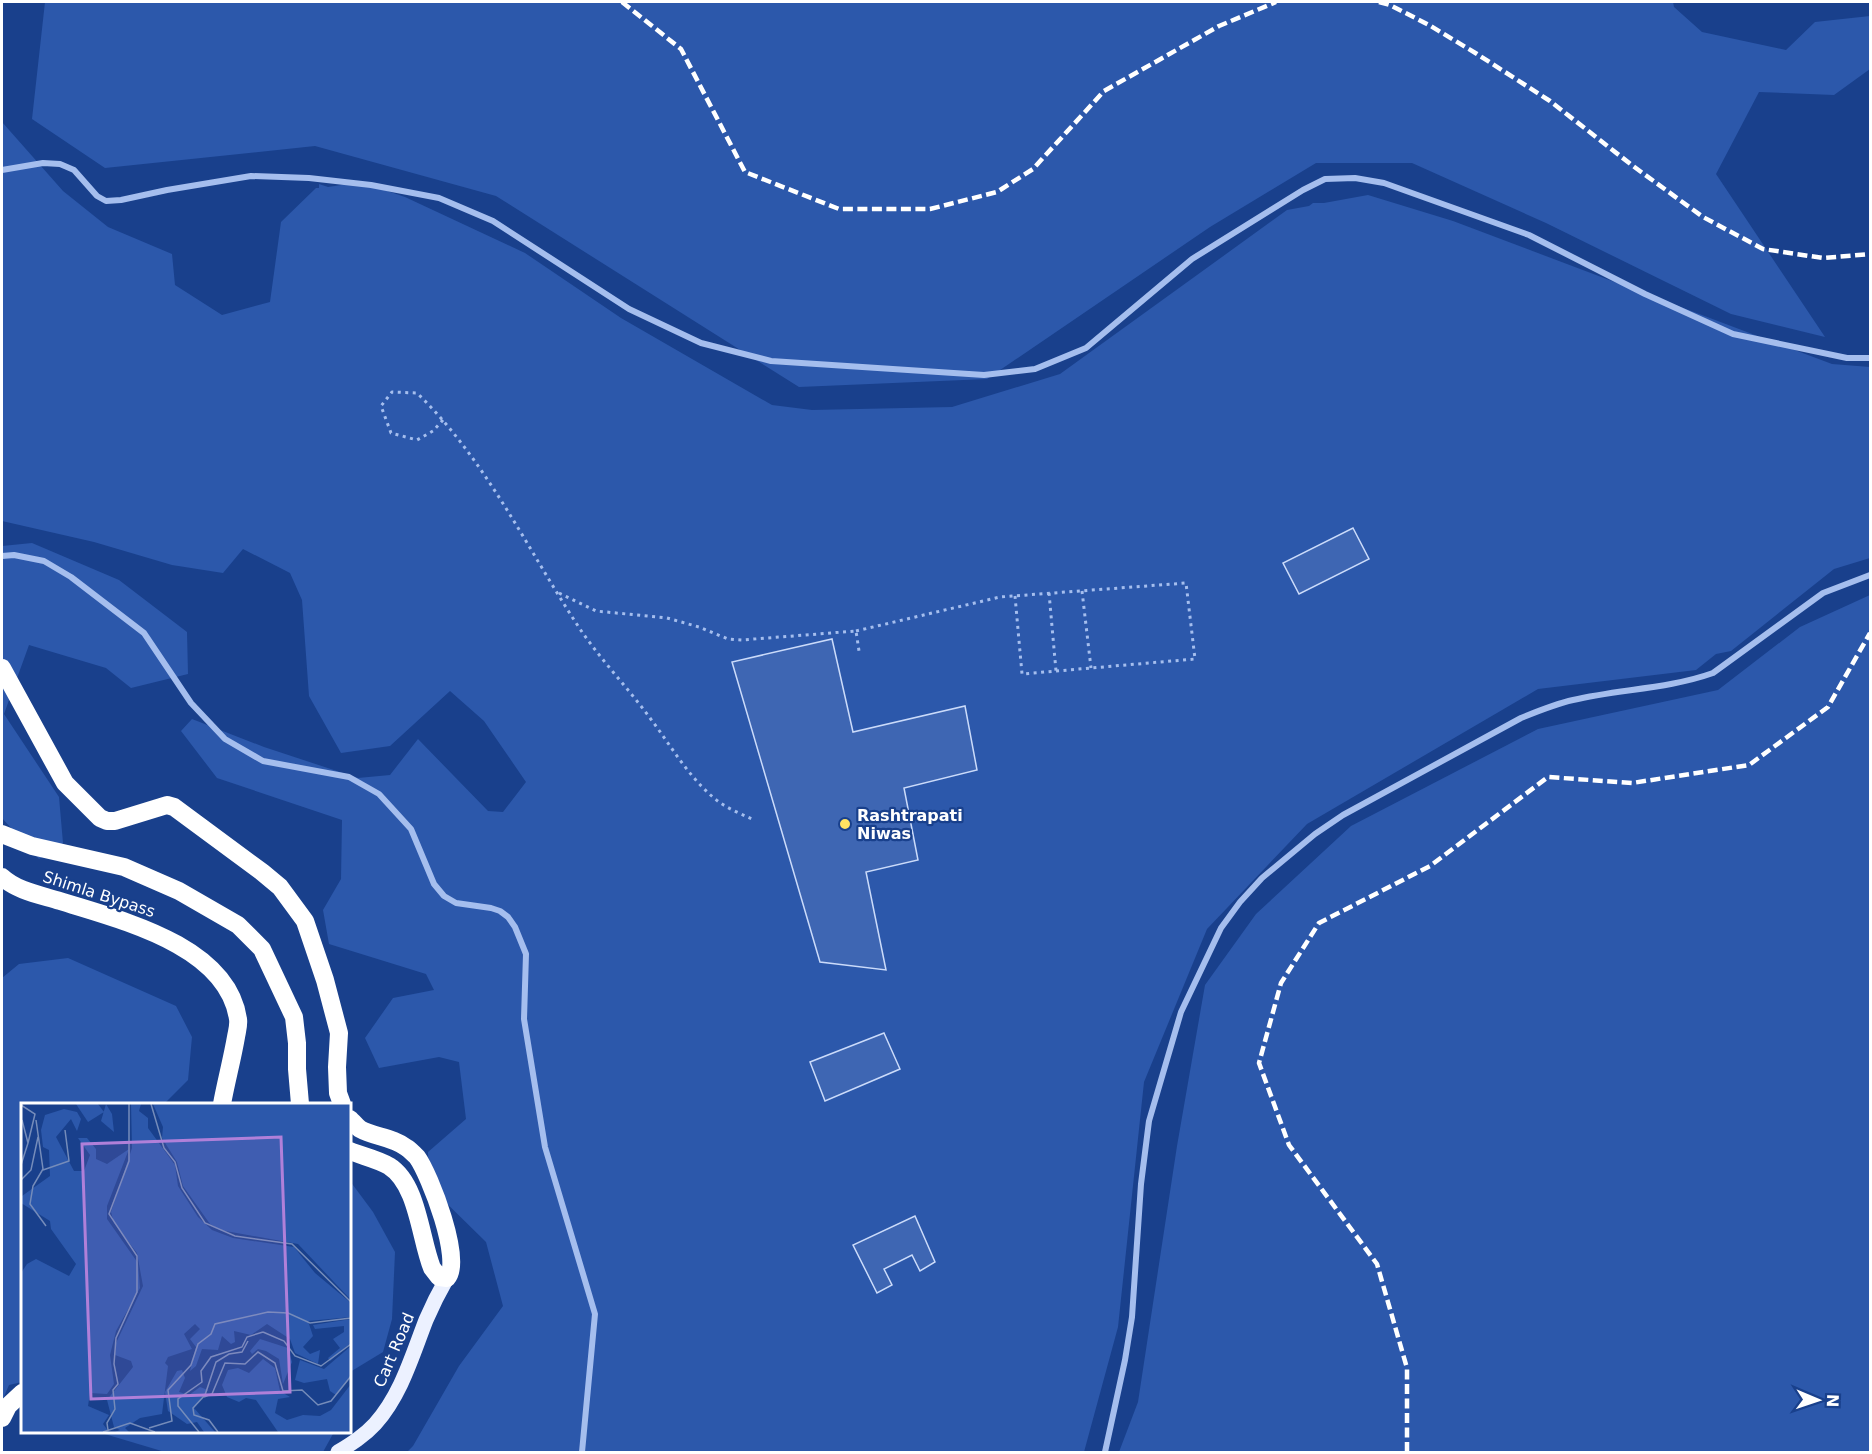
<svg xmlns="http://www.w3.org/2000/svg" width="1872" height="1454" font-family="'DejaVu Sans',sans-serif">
<style>
.green{fill:#2c58ab}
.building{fill:#3e66b3;stroke:#cbdbfa;stroke-width:1.5}
.lines{fill:none;stroke-linecap:round;stroke-linejoin:round}
.path{stroke:#a5beee;stroke-width:3;stroke-dasharray:3 4.5;stroke-linecap:butt}
.street{stroke:#a5beee;stroke-width:6}
.primary{stroke:#ecf1ff;stroke-width:15}
.highway{stroke:#fff;stroke-width:18}
.rail{stroke:#fff;stroke-width:4.5;stroke-dasharray:10 4.5;stroke-linecap:butt}
.poi-dot{fill:#ffe262;stroke:#19408c;stroke-width:2}
.labels{text-anchor:middle;dominant-baseline:central;stroke-width:4.5;stroke-linejoin:round;paint-order:stroke}
.poi-label{font-size:16px;font-weight:bold;fill:#fff;stroke:#19408c;text-anchor:start}
.street-label{font-size:16px;fill:#fff;stroke:#19408c}
.inset-road{fill:none;stroke:#758cba;stroke-width:1.5}
.view{fill:#b080d9;fill-opacity:0.15;stroke:#b080d9;stroke-width:3}
.inset-edge{fill:none;stroke:#fff;stroke-width:3}
</style>
<rect width="100%" height="100%" fill="#19408c"/>
<g class="green">
<polygon points="45,2 1673,2 1674,7 1702,32 1786,50 1815,22 1870,16 1870,69 1834,95 1759,92 1716,174 1825,337 1731,314 1546,223 1412,163 1316,163 1210,227 987,379 799,387 496,196 315,146 105,168 32,119"/>
<polygon points="2,122 63,191 108,227 172,254 175,285 222,315 270,302 281,222 316,188 319,188 319,184 328,187 361,182 405,197 525,253 621,318 772,405 812,410 952,407 1060,374 1287,210 1309,206 1313,203 1324,203 1368,195 1453,221 1832,364 1870,367 1870,558 1834,569 1731,651 1716,654 1696,670 1538,689 1307,824 1207,929 1144,1082 1118,1327 1084,1452 407,1452 413,1446 459,1366 503,1306 486,1242 429,1186 428,1152 466,1119 459,1062 439,1057 379,1068 365,1038 393,998 434,990 426,974 329,944 323,910 341,879 342,820 217,778 181,731 192,719 264,747 358,778 390,775 418,739 488,811 503,812 526,782 484,721 450,691 390,746 341,753 309,696 302,600 290,573 243,549 223,573 172,565 94,542 2,521"/>
<polygon points="32,543 119,580 187,632 188,674 131,688 106,668 29,645 4,714 59,797 63,843 39,859 2,818 2,546"/>
<polygon points="1870,595 1870,1452 1119,1452 1138,1402 1177,1146 1205,985 1256,914 1351,826 1538,729 1718,690 1800,627"/>
<polygon points="68,958 176,1006 192,1037 188,1080 164,1104 22,1104 22,1382 9,1385 2,1401 2,978 19,964"/>
<polygon points="350,1181 373,1212 395,1252 392,1319 383,1352 350,1372"/>
<polygon points="98,1432 334,1432 323,1452 165,1452"/>
</g>
<g class="building">
<polygon points="1353,528 1369,559 1299,594 1283,563"/>
<polygon points="832,639 853,732 965,706 977,770 904,788 918,860 866,872 886,970 820,962 732,662"/>
<polygon points="884,1033 900,1069 825,1101 810,1062"/>
<polygon points="915,1216 935,1262 920,1271 912,1255 884,1269 892,1285 877,1293 853,1245"/>
</g>
<g class="lines">
<g class="path">
<path d="M443 420 433 431 417 440 391 433 381 406 392 392 417 393C487 461 527 549 580 629 601 660 628 688 650 718 672 747 690 780 719 802 729 809 741 814 752 819"/>
<polyline points="1082,591 1091,668"/>
<polyline points="559,593 596,611 667,618 699,627 728,639 742,640 856,631 859,651"/>
<polyline points="1049,593 1056,671"/>
<polyline points="856,631 1000,597 1186,583 1195,659 1022,674 1015,596"/>
</g>
<g class="street">
<polyline points="2,170 43,163 60,164 74,170 97,196 106,201 121,200 167,190 251,176 309,178 371,185 439,198 493,221 629,309 701,343 771,361 984,375 1035,369 1086,348 1192,259 1303,190 1325,179 1355,178 1384,183 1529,235 1645,294 1733,334 1847,358 1870,358"/>
<polyline points="2,556 14,555 44,561 71,577 144,633 191,703 225,739 263,761 349,777 379,794 411,829 434,884 444,896 456,903 491,908 500,911 508,917 515,927 526,954 524,1019 545,1147 595,1314 582,1452"/>
<path d="M1105 1452 1125 1360 1132 1317 1141 1184 1149 1121 1181 1012 1221 928 1240 902 1262 878 1315 834 1343 815 1521 718C1538 711 1555 704 1573 700 1619 689 1668 689 1713 673L1823 593 1870 575"/>
</g>
<path class="primary" d="M338 1452C351 1444 364 1436 375 1424 401 1395 412 1356 426 1320 432 1306 439 1292 447 1278"/>
<g class="highway">
<polyline points="2,668 65,783 100,818 107,821 115,821 167,805 174,807 262,872 280,887 305,921 325,980 339,1033 337,1067 338,1093 342,1104"/>
<polyline points="2,834 32,846 124,867 179,891 238,925 262,949 294,1017 297,1043 297,1069 300,1104"/>
<path d="M2 877C17 891 41 895 60 901 120 920 227 945 238 1019 239 1025 237 1031 236 1037 232 1060 226 1082 222 1104"/>
<path d="M350 1119C353 1122 356 1126 360 1129 374 1137 393 1137 407 1148 410 1150 414 1154 417 1157 430 1175 463 1261 447 1278L439 1277 432 1268C420 1238 418 1184 389 1166 377 1159 362 1156 350 1151"/>
<polyline points="2,1418 8,1406 22,1393"/>
</g>
<g class="rail">
<polyline points="622,2 681,49 745,172 839,209 930,209 997,192 1033,169 1104,91 1219,26 1276,2"/>
<polyline points="1379,2 1390,5 1429,25 1477,54 1550,101 1633,166 1703,217 1763,249 1823,258 1870,254"/>
<polyline points="1407,1452 1407,1368 1377,1264 1289,1145 1259,1063 1281,983 1319,923 1430,866 1548,777 1632,783 1749,765 1828,707 1870,633"/>
</g>
</g>
<circle class="poi-dot" cx="845" cy="824" r="6"/>
<g class="labels">
<g class="poi-label">
<text x="857" y="815">Rashtrapati<tspan x="857" dy="18">Niwas</tspan></text>
</g>
<g class="street-label">
<text transform="translate(99 894) rotate(18)">Shimla Bypass</text>
<text transform="translate(394 1350) rotate(-67)">Cart Road</text>
</g>
</g>
<g transform="translate(21 1103)">
<rect width="330" height="330" fill="#19408c"/>
<path d="M55 1H77L83 9 67 19ZM85 1 91 11 93 29 80 18ZM110 1H120L118 8 127 15V25L154 62 157 83 177 114 191 127 212 135 273 144 294 170 330 200V214L287 218 292 233 282 244 289 251 299 247 297 261 274 250 269 236 246 221 230 232 213 228 214 239 210 241 201 233 197 247 181 246 175 263 169 268 175 244 169 236 179 226 174 221 163 231 171 246 147 254 144 260 147 263 141 311 119 315 104 325 108 329H94L99 327 93 324 86 297 112 264 110 258 94 252 95 240 122 183 116 150 93 120 90 109 111 45ZM132 1H330V197L277 141 199 127 189 121 162 83 156 59 141 35 142 24ZM43 6 56 9 60 16 56 28 50 16 35 34 53 68H63L69 52 57 35H66L75 46V56L86 61 108 46 86 103V116L117 160 119 185 95 228 89 252 93 281 86 291 69 290 67 303 88 312 82 321 88 329H0V170L6 161 15 156 48 173 55 161 30 126 29 118 0 100 1 93 29 73 28 47 22 44 20 27 24 12ZM330 216V240L309 258 307 255 319 245 312 236 323 229V223L294 226 292 222ZM239 236 267 245 271 259 262 281 258 256 245 248 237 246 231 251 229 248ZM330 243V273L315 292 309 288 306 276 283 280 274 277 279 257 303 266ZM242 256 254 265 259 288 269 294 257 296 254 310 266 317 282 312 299 313 310 307 330 281V329H257L235 297 225 295 218 299 206 294 201 282 207 267 217 265 228 270ZM161 267 164 275 158 289 168 292 179 284 187 287 173 305 194 329H183L176 319 166 321 147 308 144 289 156 268Z" fill="#2c58ab"/>
<path class="inset-road" d="M130 1 143 45 154 59 161 85 184 120 214 133 271 141 330 199M0 2 14 11 7 40 1 17M15 17 22 66 12 83 9 101 25 123M0 62 7 40M22 67 48 58 44 27M0 77 10 67 17 34M242 229 263 238 274 253 300 263 330 241M183 294 191 291 204 260 224 261 237 249 254 260 262 288 281 287 297 302 310 298 330 273M128 325 151 318 147 287 170 262 177 241 190 231 194 221 247 209 267 210 289 220 330 215M87 327 86 320 94 306 92 287 97 281 93 261 95 235 116 189V153L88 111 108 58V1M82 329 109 320 134 329M178 329 157 303V296L181 279 180 268 190 254 221 244 226 234 242 229M197 329 188 317 173 312 172 305 184 292 195 259 208 251 221 249 227 238"/>
<path class="view" d="M260 34 269 289 70 296 61 41Z"/>
<rect width="330" height="330" class="inset-edge"/>
</g>
<rect width="1872" height="1454" fill="none" stroke="#ffffff" stroke-width="6"/>
<g transform="translate(1818 1400) rotate(92)" stroke="#19408c" stroke-width="4.5" paint-order="stroke">
<path d="M0-4.5L10 22L0 15L-10 22Z" fill="#ffffff"/>
<text y="-9" font-size="16" font-weight="bold" text-anchor="middle" fill="#ffffff">N</text>
</g>
</svg>
